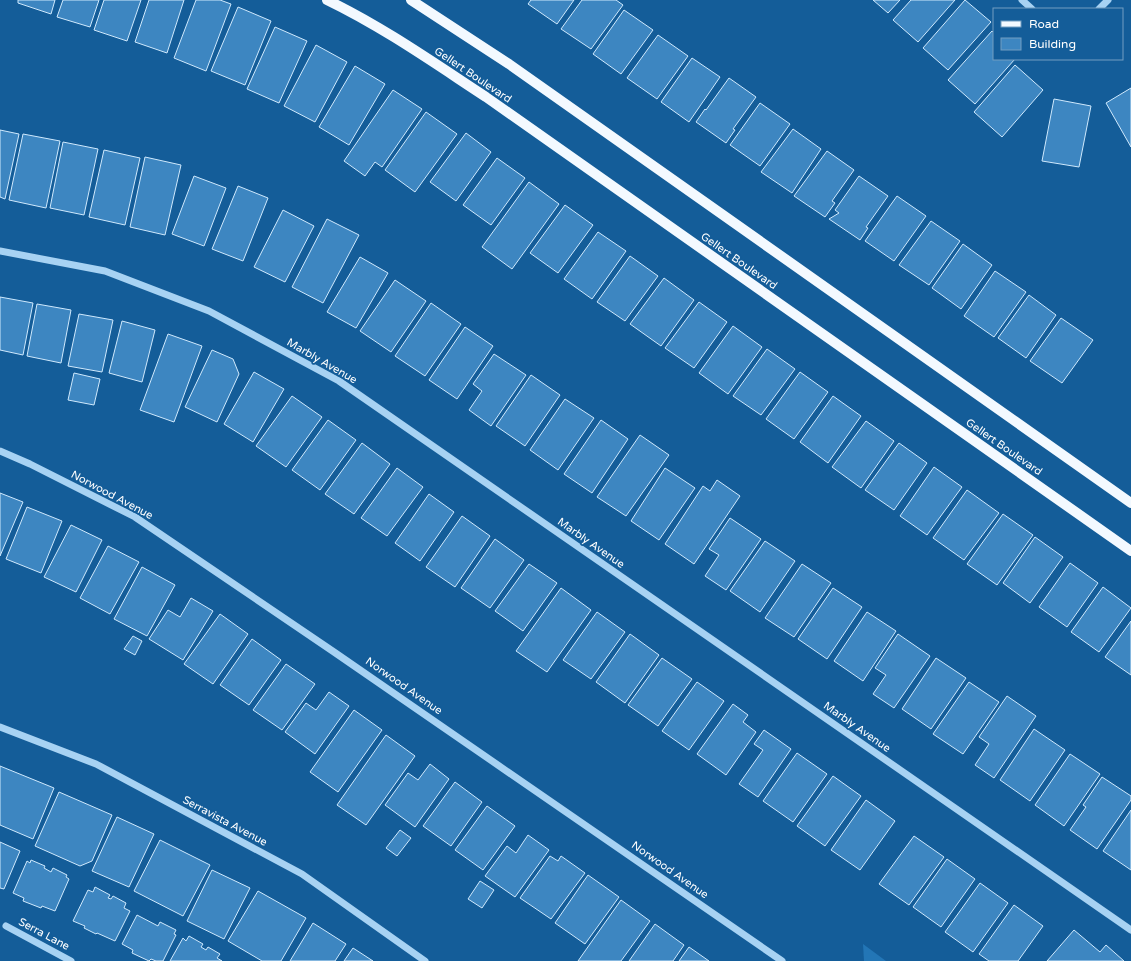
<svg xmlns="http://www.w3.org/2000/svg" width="1131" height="961" font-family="'Varela Round',sans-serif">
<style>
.green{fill:#2376b6}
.building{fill:#3d86c1;stroke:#cfe9fd}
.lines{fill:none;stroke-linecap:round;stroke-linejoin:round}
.minor{stroke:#a7d2f3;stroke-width:7}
.major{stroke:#f3f9ff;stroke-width:10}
.labels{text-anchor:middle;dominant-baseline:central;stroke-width:3.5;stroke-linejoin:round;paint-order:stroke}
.street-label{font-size:11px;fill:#fff;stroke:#145d99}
</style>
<rect width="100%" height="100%" fill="#145d99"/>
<polygon class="green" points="863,944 886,961 864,961"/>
<g class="building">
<polygon points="18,0 55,0 51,14 18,3"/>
<polygon points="63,0 99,0 90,27 57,17"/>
<polygon points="104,0 141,0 127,41 94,30"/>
<polygon points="149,0 184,0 167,53 135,42"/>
<polygon points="196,0 220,0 231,4 206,71 174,58"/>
<polygon points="531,0 574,0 557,24 528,4"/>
<polygon points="582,0 616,0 623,5 591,49 561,29"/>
<polygon points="873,0 900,0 888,13"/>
<polygon points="911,0 955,0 918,42 893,20"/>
<polygon points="965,0 991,22 948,70 923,48"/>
<polygon points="238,7 271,21 245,85 211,71"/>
<polygon points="624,10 653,30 621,74 593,54"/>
<polygon points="275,27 307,41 279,103 247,89"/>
<polygon points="992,31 994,33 994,59 1015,59 975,104 948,80"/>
<polygon points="658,35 688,56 657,99 627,78"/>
<polygon points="316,45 347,62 315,122 284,106"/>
<polygon points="692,58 720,77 689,122 661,102"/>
<polygon points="1015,65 1043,90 1002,137 974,112"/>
<polygon points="355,66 385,84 349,145 319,127"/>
<polygon points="729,78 756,97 733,129 735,130 726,143 696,122 705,109 706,110"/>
<polygon points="1131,88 1131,147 1106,103"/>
<polygon points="393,90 422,109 382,167 375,162 365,176 344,161"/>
<polygon points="1054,99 1091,106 1079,167 1042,161"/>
<polygon points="760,103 790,124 760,166 730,145"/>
<polygon points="426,112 457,134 415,192 385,170"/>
<polygon points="793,129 821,149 792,193 761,172"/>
<polygon points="0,130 19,134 5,199 0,197"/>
<polygon points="466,133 491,152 456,201 430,182"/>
<polygon points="23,134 60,141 46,208 9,200"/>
<polygon points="63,142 98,149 84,215 50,208"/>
<polygon points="104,150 140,158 125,225 89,217"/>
<polygon points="827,151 854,170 832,201 835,203 825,217 794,196"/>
<polygon points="145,157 181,165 165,235 130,227"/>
<polygon points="497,158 525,178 491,225 463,205"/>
<polygon points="194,176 226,188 204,246 172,234"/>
<polygon points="859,176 888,196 866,227 868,228 860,240 829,219 839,213 835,210"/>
<polygon points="529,182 559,204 512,269 482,247"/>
<polygon points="238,186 268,198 243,261 212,249"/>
<polygon points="897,196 926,216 894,261 865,241"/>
<polygon points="565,205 593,225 558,273 530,253"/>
<polygon points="283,210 314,226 285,282 254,267"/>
<polygon points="327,219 359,235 323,303 292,287"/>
<polygon points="931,221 960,241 929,285 899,265"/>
<polygon points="598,232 626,251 592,299 564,279"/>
<polygon points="963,244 992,265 961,309 932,288"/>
<polygon points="630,256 658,276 625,321 597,302"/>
<polygon points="360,257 388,273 356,328 327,312"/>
<polygon points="995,271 1026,292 994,337 964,316"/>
<polygon points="664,278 694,300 661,346 630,324"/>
<polygon points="395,280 426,301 391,352 360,331"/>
<polygon points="1029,295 1056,315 1026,358 998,338"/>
<polygon points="0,297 33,303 23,355 0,350"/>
<polygon points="699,302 727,322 694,368 665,348"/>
<polygon points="431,303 461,324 425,376 395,356"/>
<polygon points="37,304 71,310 61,363 27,356"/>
<polygon points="79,314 113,320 102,372 68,366"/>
<polygon points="1061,318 1093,340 1062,383 1030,361"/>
<polygon points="122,321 155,330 142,382 109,373"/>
<polygon points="733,326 762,347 728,394 699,373"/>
<polygon points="465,327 493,346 457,399 429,380"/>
<polygon points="168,334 202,346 174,422 140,410"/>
<polygon points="767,349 795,369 761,415 733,396"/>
<polygon points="212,350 233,359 239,374 217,422 185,407"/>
<polygon points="494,354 526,375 491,426 469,410 482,391 473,384"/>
<polygon points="254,372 284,389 253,442 224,424"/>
<polygon points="800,372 828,392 794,439 766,419"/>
<polygon points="74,373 100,379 94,405 68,400"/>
<polygon points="531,375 560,395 525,446 496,426"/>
<polygon points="292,396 322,417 286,467 256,446"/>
<polygon points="833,396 861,416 828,463 800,442"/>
<polygon points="565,399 594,418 558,470 530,450"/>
<polygon points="328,420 356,440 320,490 292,470"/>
<polygon points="601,420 628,439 592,493 564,474"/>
<polygon points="866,421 894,441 861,488 832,467"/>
<polygon points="640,435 669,455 626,516 597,497"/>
<polygon points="362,443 390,464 354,514 325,494"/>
<polygon points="899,443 927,463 894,510 865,490"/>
<polygon points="934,467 962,487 927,535 900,516"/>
<polygon points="397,468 423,487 387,536 361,518"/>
<polygon points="665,468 695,488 659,540 631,521"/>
<polygon points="717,480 740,496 694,564 665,544 703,486 710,491"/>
<polygon points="967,490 999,513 964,560 933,538"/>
<polygon points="0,493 23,502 0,556"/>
<polygon points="429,494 454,512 420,561 395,543"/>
<polygon points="27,507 62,521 41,573 6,559"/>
<polygon points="1003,514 1033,535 997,585 967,564"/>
<polygon points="462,516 490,536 455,587 426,567"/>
<polygon points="730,518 761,539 726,590 705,576 719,555 709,549"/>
<polygon points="71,525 102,540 76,592 44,577"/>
<polygon points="1035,537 1063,557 1030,603 1003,583"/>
<polygon points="495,539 524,560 490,608 461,588"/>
<polygon points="765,541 795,561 760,612 730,591"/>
<polygon points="108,546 139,562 110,614 80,598"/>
<polygon points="1070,563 1098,583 1067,627 1039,607"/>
<polygon points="529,564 557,583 523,631 495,611"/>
<polygon points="802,564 831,583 794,637 765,618"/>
<polygon points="142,567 175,585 147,636 114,619"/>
<polygon points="1103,587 1131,608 1099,652 1071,632"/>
<polygon points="561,588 591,610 547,672 516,651"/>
<polygon points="833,588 862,607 827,659 798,639"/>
<polygon points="191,598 213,611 183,660 149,639 168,610 180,617"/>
<polygon points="597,612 625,632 591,679 563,660"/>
<polygon points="867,612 896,631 863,681 834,661"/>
<polygon points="220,614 248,634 213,684 184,664"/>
<polygon points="1131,621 1131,675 1105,657"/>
<polygon points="630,634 659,655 625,703 596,682"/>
<polygon points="898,634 930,656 894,708 873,694 886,675 875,668"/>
<polygon points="133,636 142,641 135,655 124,649"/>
<polygon points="252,639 281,660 249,705 220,685"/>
<polygon points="662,658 692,679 658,726 628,705"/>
<polygon points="936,658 966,678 931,729 902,709"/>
<polygon points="286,664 315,684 282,730 253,710"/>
<polygon points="697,682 724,701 689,750 662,731"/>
<polygon points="969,682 999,702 963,754 933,734"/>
<polygon points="329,692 349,706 315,754 285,732 306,703 316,710"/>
<polygon points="1007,696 1036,716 994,778 975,765 989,744 979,737"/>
<polygon points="733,704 748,715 743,722 756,732 726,775 697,754"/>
<polygon points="354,710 382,730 338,792 310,772"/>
<polygon points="1034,729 1065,750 1030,801 1000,780"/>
<polygon points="764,730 791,749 758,797 739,784 763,750 754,744"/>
<polygon points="386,735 415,756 366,825 337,805"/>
<polygon points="797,753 827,774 793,822 763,801"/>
<polygon points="1070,754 1100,774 1064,826 1035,805"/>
<polygon points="430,764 449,779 415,827 385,805 408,773 418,780"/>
<polygon points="0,766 54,788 33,839 0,825"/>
<polygon points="833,776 861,796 825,846 797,826"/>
<polygon points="1102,777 1131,796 1131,800 1097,849 1070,830 1086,807 1083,805"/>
<polygon points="455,782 482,802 451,846 423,826"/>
<polygon points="59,792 112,815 92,861 80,866 35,846"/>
<polygon points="866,800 895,821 860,870 831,850"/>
<polygon points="487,806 515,826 483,870 455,850"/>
<polygon points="1131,810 1131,870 1103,851"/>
<polygon points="117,817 154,834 129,887 92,871"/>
<polygon points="400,830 411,838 397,856 386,848"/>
<polygon points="528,835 549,850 515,897 485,876 507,846 516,853"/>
<polygon points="914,836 944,857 909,905 879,884"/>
<polygon points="160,840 210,865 183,916 134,891"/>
<polygon points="0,842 20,851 4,889 0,888"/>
<polygon points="550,856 558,861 561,856 585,873 551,919 520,898"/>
<polygon points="947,859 975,879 941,927 913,907"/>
<polygon points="31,860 45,866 44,868 51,872 53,868 67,875 66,877 69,879 55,911 42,906 41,908 23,901 24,898 13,893 27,861 30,863"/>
<polygon points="212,870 250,888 224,939 187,921"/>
<polygon points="588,875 619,897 585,944 555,923"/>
<polygon points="480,881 494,890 482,908 468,899"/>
<polygon points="980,883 1008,903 973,952 945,932"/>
<polygon points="95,887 110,895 108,898 111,899 113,896 126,903 124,908 130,911 115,941 97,933 96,934 84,928 85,926 73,921 88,890 93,892"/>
<polygon points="258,891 306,918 281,961 262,961 228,941"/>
<polygon points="621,900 650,921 621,961 578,961"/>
<polygon points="1014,905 1043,926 1018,961 989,961 979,954"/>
<polygon points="137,915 158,926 160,922 176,930 174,934 176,935 163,961 156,961 151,959 149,961 132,953 133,950 122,944"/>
<polygon points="313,923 346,944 335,961 290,961"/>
<polygon points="655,924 684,945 673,961 629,961"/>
<polygon points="1074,930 1100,952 1106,945 1124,961 1047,961"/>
<polygon points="189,936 203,944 201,947 206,950 208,947 220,954 217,958 222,961 170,961 183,938 186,941"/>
<polygon points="689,947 709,961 679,961"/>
<polygon points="353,948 373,961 344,961"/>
</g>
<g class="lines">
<g class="minor">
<polyline points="1022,0 1032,9"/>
<polyline points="1099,9 1108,0"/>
<polyline points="0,251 105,271 209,311 339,381 1131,930"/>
<polyline points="0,451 30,464 135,517 334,652 782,961"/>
<polyline points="0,727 96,764 302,874 425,961"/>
<polyline points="6,926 71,961"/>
</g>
<g class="major">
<path d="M327 0C383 27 434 63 486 97L1131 551"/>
<polyline points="411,0 509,64 1131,503"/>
</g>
</g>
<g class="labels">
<g class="street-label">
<text transform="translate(473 75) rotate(34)">Gellert Boulevard</text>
<text transform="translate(739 261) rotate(35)">Gellert Boulevard</text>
<text transform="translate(322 361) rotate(30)">Marbly Avenue</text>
<text transform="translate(1004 447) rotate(35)">Gellert Boulevard</text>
<text transform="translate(112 495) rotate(28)">Norwood Avenue</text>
<text transform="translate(591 543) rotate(35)">Marbly Avenue</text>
<text transform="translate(404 686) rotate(35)">Norwood Avenue</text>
<text transform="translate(857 727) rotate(35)">Marbly Avenue</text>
<text transform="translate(225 821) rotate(28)">Serravista Avenue</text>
<text transform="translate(670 870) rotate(35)">Norwood Avenue</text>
<text transform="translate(44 934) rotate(28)">Serra Lane</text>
</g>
</g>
<rect x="993" y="8" width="130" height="52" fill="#145d99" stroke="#729ec2"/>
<rect x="1001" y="21" width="20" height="6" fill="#f3f9ff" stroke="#729ec2"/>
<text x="1029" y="28" font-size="12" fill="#ffffff">Road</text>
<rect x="1001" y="38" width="20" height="12" fill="#3d86c1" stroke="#729ec2"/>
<text x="1029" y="48" font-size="12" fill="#ffffff">Building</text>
</svg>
